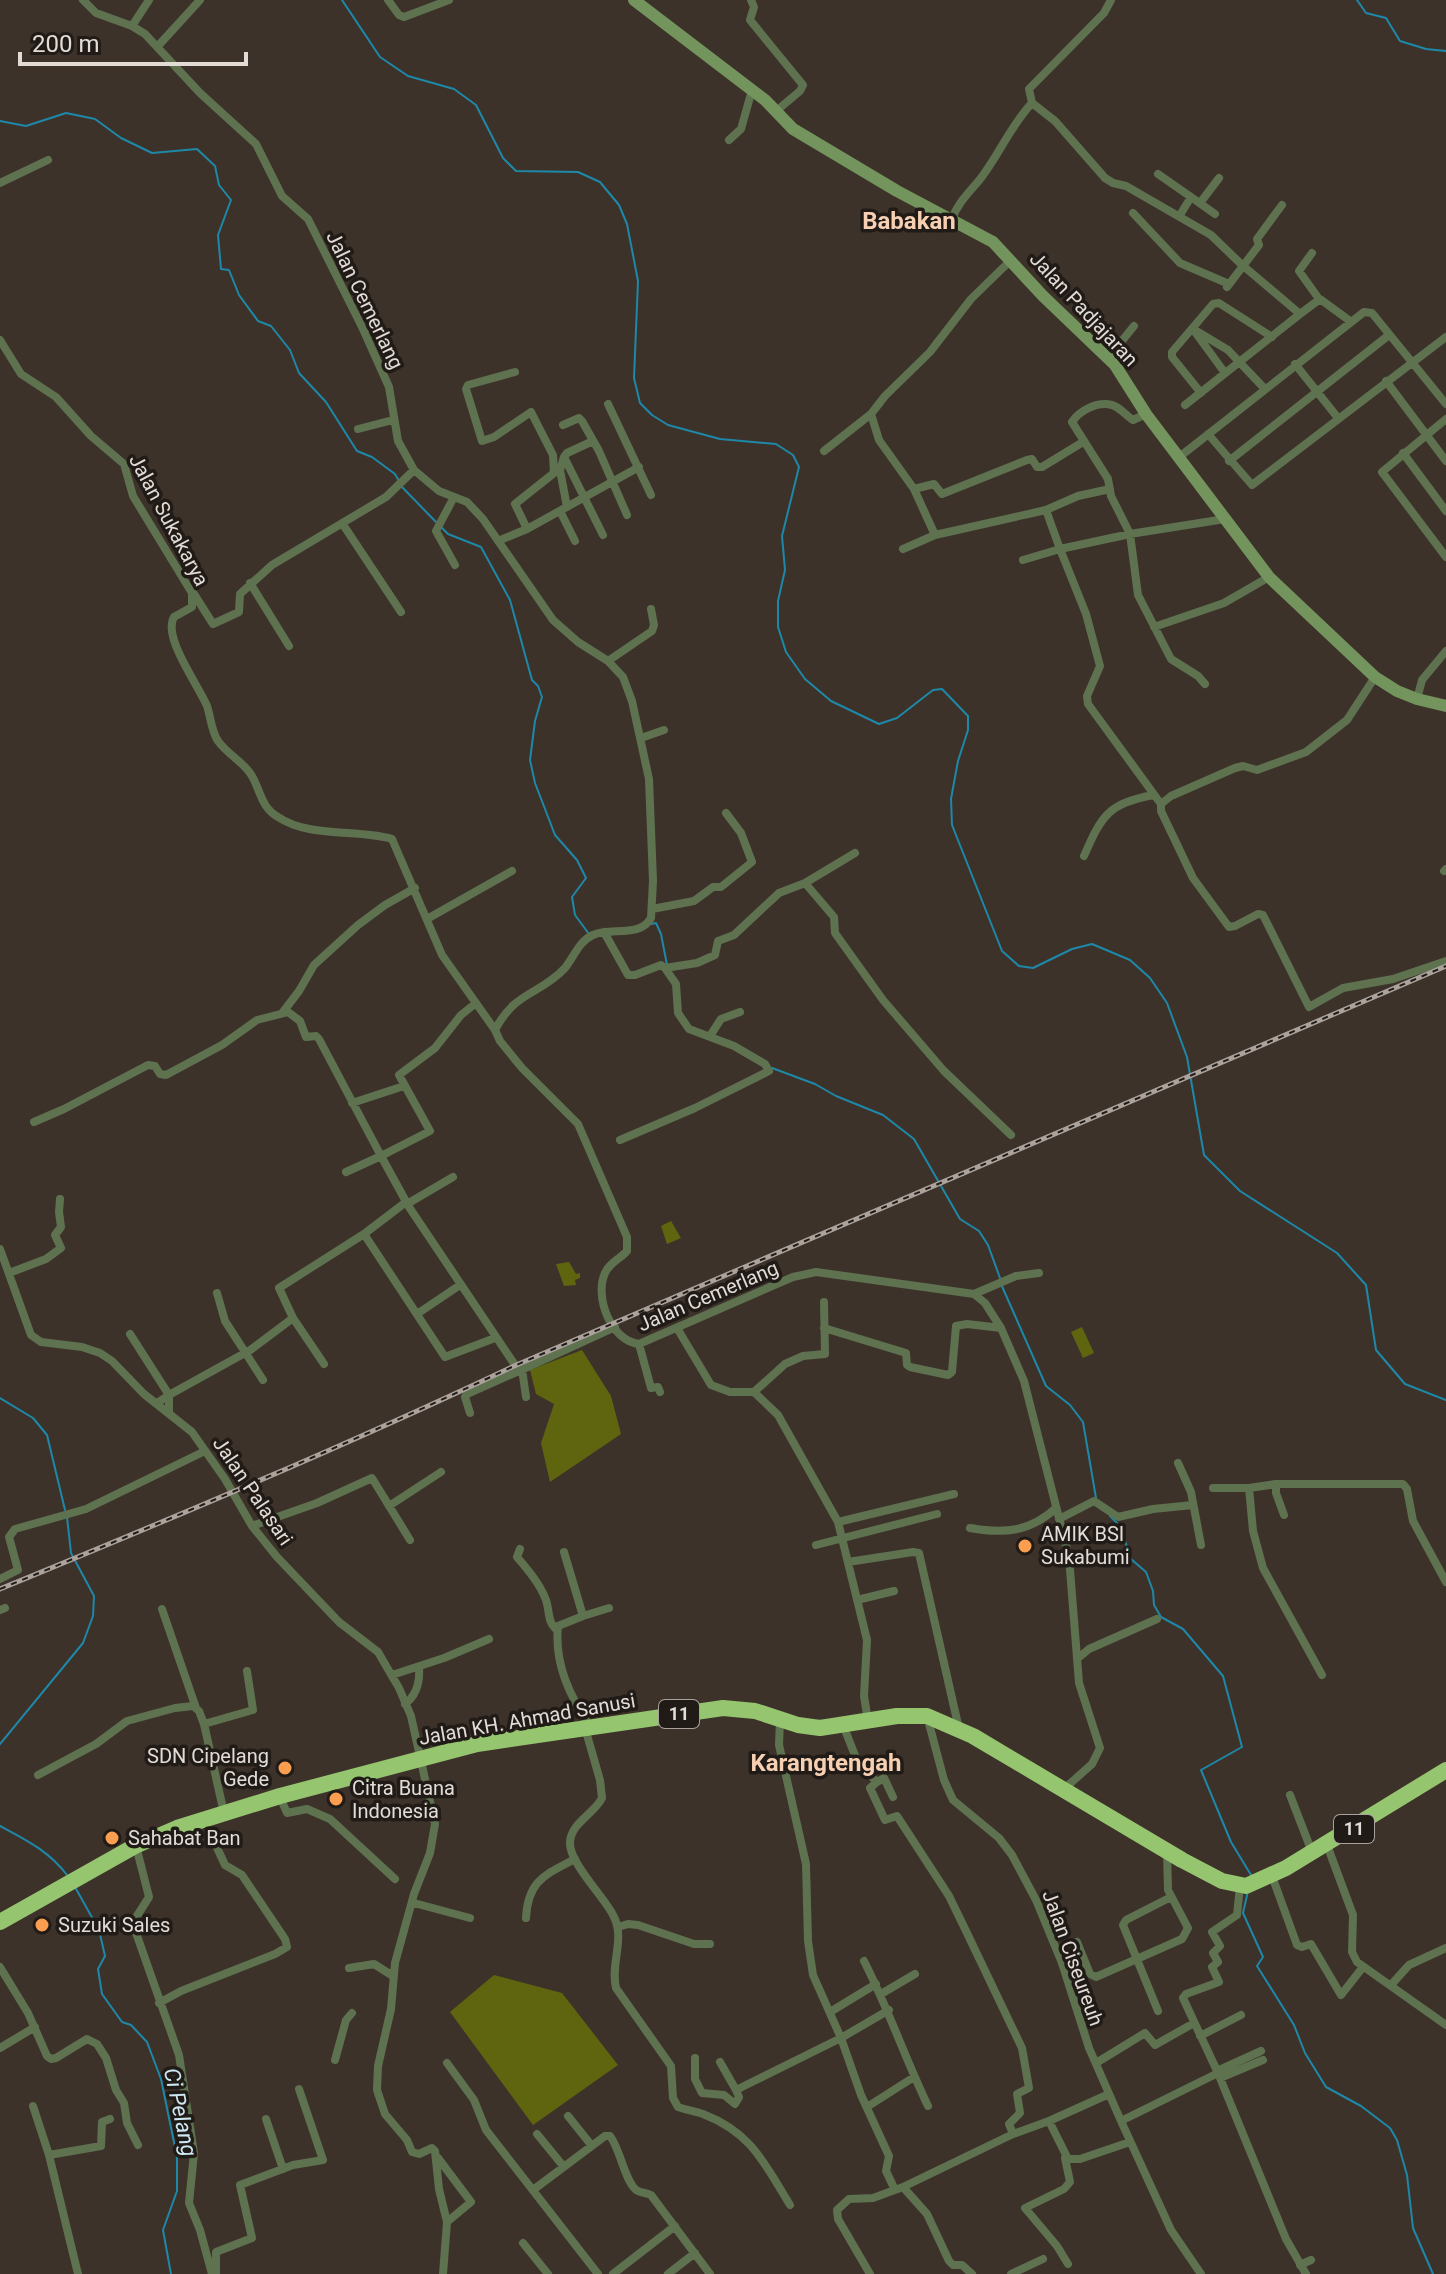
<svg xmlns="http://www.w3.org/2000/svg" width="1446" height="2274" font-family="Roboto,sans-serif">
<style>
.green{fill:#5f650e}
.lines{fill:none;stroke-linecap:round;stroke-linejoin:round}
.stream{stroke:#1e88a8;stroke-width:2}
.street{stroke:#5e7250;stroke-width:8}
.secondary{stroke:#74945d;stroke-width:12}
.highway{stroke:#95c56e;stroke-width:16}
.rail-casing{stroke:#aba29c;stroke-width:5}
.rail{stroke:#201b17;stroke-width:2;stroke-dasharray:6;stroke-linecap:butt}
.poi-dot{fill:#fb9e50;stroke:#201b17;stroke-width:3}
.labels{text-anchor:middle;stroke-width:7;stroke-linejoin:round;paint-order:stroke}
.shield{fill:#201b17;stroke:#a8a19d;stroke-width:2}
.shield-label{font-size:18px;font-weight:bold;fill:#e3dbd6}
.street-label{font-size:20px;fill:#e3dbd6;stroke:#201b17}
.poi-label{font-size:20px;fill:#e3dbd6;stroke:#201b17;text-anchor:start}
.water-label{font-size:22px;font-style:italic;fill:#cee8f3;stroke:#201b17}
.quarter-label{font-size:24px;font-weight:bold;fill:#f7cfb2;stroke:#201b17}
</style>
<rect width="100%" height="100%" fill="#3d322a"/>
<!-- green -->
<path class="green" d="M671 1221 681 1238 667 1244 661 1226Z
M569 1262 576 1274 580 1273V1278L575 1280 576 1285 564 1286 556 1264Z
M1082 1327 1094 1353 1083 1358 1071 1332Z
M582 1350 611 1396 621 1434 550 1482 541 1443 554 1404 536 1394 530 1370Z
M494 1975 562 1993 618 2065 533 2125 450 2012Z"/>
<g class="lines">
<!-- stream -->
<path class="stream" d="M342 0 380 57 408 76 454 89 476 105 503 158 516 171 578 172 600 182 619 205 627 224 638 281 634 378 640 403 652 415 668 425 720 439 776 444 793 455 799 467 782 536 785 570 778 601V627L786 652 805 679 831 701 879 724 897 718 933 690 942 689 968 716V730L958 761 951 799 952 825 1002 951 1019 966 1033 968 1072 949 1092 944 1130 960 1150 978 1167 1003 1187 1057 1204 1155 1240 1191 1337 1253 1366 1285 1376 1350 1405 1384 1446 1400
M1357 0 1366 13 1386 18 1400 41 1426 49 1446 51
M0 121 26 126 66 113 95 119 121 138 152 153 197 149 215 166 219 185 231 200 218 235 221 269 229 270 239 295 258 321 271 326 290 350 299 373 326 402 357 451 372 457 395 474 399 481
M402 487 436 522
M441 527 448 534 481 547 510 600 532 680 538 686 542 697 535 721 530 760 535 783 555 835 577 860 586 878 572 897 575 915 589 934
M651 924 656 923 661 934 667 965
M772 1068 815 1084 836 1096 883 1115 914 1139 960 1219 979 1231 988 1245 1000 1278
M1001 1284 1046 1386 1070 1405 1083 1422 1096 1498
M0 1398 33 1418 47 1435 65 1510
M1110 1516 1120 1526 1131 1559 1146 1572 1153 1591 1154 1605 1161 1617 1183 1629 1223 1676 1242 1747 1201 1770 1231 1842 1251 1875
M0 1744 83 1643 93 1616 94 1596 71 1553 67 1517
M0 1826C26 1840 49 1851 67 1875
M75 1887 99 1930 105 1956 98 1969 102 1994 122 2022 131 2025 147 2042 161 2079 177 2157V2191L163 2230 171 2274
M1248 1891 1243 1913 1263 1957 1257 1966 1294 2025 1305 2053 1326 2087 1361 2106 1390 2128 1397 2140 1407 2175 1413 2228 1433 2274"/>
<!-- street -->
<path class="street" d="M83 0 96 13 132 26 145 34 200 93 256 144 282 196 308 219 363 329 389 387 398 441 414 470 439 491 467 502 483 519 553 620 578 642 608 661 623 677 632 701 649 779 653 881 651 918C640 938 611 927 593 935 579 941 574 957 565 968 540 995 515 991 495 1030L500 1041 522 1068 578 1124 627 1237V1251C619 1260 610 1262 605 1273 594 1297 611 1341 639 1344L793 1277 816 1272 974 1294 985 1303 1001 1328 1024 1381 1069 1557 1079 1683 1100 1748 1092 1764 1064 1789
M388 0 399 15 404 17 449 0
M751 0 754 7 750 20 803 85 800 91 775 112
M132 26 149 0
M158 46 200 0
M1032 103 1055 121 1105 178 1113 183 1126 186 1211 235 1241 264 1300 314 1320 299 1350 321
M729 140 741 129 752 90
M1158 174 1191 197
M0 183 48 160
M1200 203 1219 178
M1133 213 1180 263 1229 284
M1180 215 1191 197 1215 214
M952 219C958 202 970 192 981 178 1000 153 1011 125 1032 103L1029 89 1104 13 1111 0
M1312 253 1299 271 1319 299
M1227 287 1259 245 1257 239 1282 205
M1193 329 1228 350 1264 388
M1195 332 1225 373
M0 340 21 374 56 397 91 436 124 464 133 496 192 593V607L174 617C162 637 199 686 207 706 211 718 211 730 218 741 228 755 244 762 252 776 261 792 261 807 278 817 309 838 358 829 392 839L442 955 495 1030
M1108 358 1134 326
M1295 364 1338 418
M515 372 468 385 466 389 482 441 494 437 531 412 553 455 554 473 515 504 527 529
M1386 381 1446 461
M1201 393 1172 357V352L1213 304 1219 303 1272 337
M608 404 651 495
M1185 405 1300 314
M1146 414 1133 420C1126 416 1120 407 1112 405 1097 401 1079 411 1072 422L1108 479 1111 496 1130 534 1138 595 1171 659 1198 676 1205 684
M1446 419 1382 472 1446 557
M563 425 579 418 582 421 599 451 627 515
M358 429 393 420
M1208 434 1252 485 1446 337
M593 441 567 453 564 457 603 535
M824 451 871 414
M1403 453 1446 511
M564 457 560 470 567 507
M1178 458 1364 312 1372 313 1446 404
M1229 461 1389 335
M914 489 934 484 942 494 1027 460 1032 459 1037 467H1042L1083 442
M454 497 436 531 455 565
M1046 510 1078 496 1110 489
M560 511 575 541
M342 523 401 612
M935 535 914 489 879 440 871 414 885 396 930 352 971 299 1011 260
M498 541 527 529 639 467
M903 549 935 535 1046 510 1060 549 1023 560
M250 583 289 646
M194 594 213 624 239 612 240 594 272 565 386 497 414 470
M1154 627 1224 603 1269 577
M608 661 652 631 654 625 651 609
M1375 677 1347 720 1306 752 1257 770 1243 766 1235 768 1171 796 1161 804V811L1193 878 1229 927 1235 926 1258 914 1263 915 1309 1007 1343 988 1393 979 1446 961
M1417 699 1422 680 1446 651
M641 738 664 730
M1161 804 1088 704 1087 696 1100 666 1086 614 1060 549 1130 534 1225 519
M1084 856C1102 815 1108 804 1153 795
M1444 871 1446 869
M805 883 834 917 835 933 883 1000 944 1071 1011 1135
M652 909 694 901 713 887H721L752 862 741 833 726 813
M427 919 512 871
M604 932 628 975H635L661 965 665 968 697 963 715 955 718 941 734 935 779 893 805 883 855 853
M476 1003 461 1015 435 1048 399 1075 430 1131 381 1156 409 1207 519 1371 615 1327
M283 1012 299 991 314 965 358 925 385 905 415 888
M710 1036 721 1019 740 1012
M352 1103 404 1086
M34 1122 64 1109 148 1065 155 1066 160 1074 166 1075 222 1045 257 1020 288 1012 300 1021 306 1037 316 1036 319 1039 381 1156 346 1172
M620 1140 695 1108 769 1071 765 1064 734 1046 689 1029 678 1013 676 984 665 968
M407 1204 453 1177
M364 1234 445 1357 495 1338
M0 1249 31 1335 41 1342 82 1347 100 1353 112 1361 144 1394 192 1432 225 1479 252 1526 277 1557 339 1622 378 1652 399 1688 411 1716 435 1824 430 1853 414 1894 395 1963 391 2009 378 2066 377 2090 385 2114 407 2140 412 2152 419 2154 432 2148 435 2151 439 2189 447 2222 443 2274
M9 1273 46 1259 61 1248 55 1235 61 1227 59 1212 60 1199
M217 1293 225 1321 263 1380
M974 1294 1016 1276 1039 1273
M417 1314 460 1285
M677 1328 711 1385 730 1392H754L778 1415 838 1522 867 1640 864 1696 868 1721
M824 1328 906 1353 907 1365 910 1367 948 1375 952 1372 956 1326 967 1324 1001 1328
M130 1334 169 1395 157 1403
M639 1344 651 1388 658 1387 660 1392
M245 1354 293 1318
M324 1364 293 1318 279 1288 364 1234 406 1202
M522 1369 526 1397
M754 1392 785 1364 803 1356 825 1354 824 1302
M169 1413V1395L245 1353
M470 1413 465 1397 467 1394 519 1371
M1178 1463 1191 1492 1201 1545
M1276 1484V1493L1284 1515
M1213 1488H1249
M389 1506 441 1472
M1059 1519 1094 1501 1118 1517 1153 1509 1193 1505
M838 1522 954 1494
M252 1526 317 1503 372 1478 410 1540
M970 1528C1004 1534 1030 1532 1056 1508
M816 1545 937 1514
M520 1549 517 1557C528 1570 540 1584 546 1600 550 1612 547 1622 557 1630
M564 1552 583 1616 558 1626C554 1664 570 1696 590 1727
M848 1562 913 1552 919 1553 959 1729
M0 1579 18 1570 9 1537 15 1529 86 1509 205 1451
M857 1600 894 1591
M162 1609 196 1708
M0 1610 5 1608
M583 1616 609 1608
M1077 1659 1089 1649 1157 1619
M392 1675 444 1658 489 1639
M1322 1675 1263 1568 1253 1531 1249 1488 1276 1484H1403L1407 1489 1413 1521 1446 1582
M405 1704C417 1695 420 1681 419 1667
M927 1716 944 1780 953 1800 999 1838 1012 1855 1036 1900 1062 1963 1089 2048 1121 2121 1171 2230 1201 2274
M780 1720 779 1745 806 1864 808 1941 813 1975 841 2038 861 2095 889 2156 886 2171 895 2190
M204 1724 253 1710 247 1671
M843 1725 858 1763 877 1782 884 1778 893 1797
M585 1728 600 1780 602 1798C594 1814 571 1823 570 1842 568 1861 604 1897 613 1915 626 1938 610 1963 616 1988L671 2066 673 2098 678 2107C686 2110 694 2111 703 2114 752 2133 764 2163 790 2205
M38 1775 96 1744 127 1721 175 1708 193 1706 199 1711 204 1724 224 1813
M877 1782 870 1788 885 1820 897 1816 949 1896 966 1931 1022 2048 1029 2088 1017 2094 1020 2113 1009 2124 1013 2134
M1290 1795 1312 1852
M280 1797 287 1813 307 1809 330 1819 395 1879
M1327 1845 1353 1915 1352 1952 1357 1962 1446 2025
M136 1846 149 1897 135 1919V1930L179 2055 194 2153 189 2203 200 2230 212 2274
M1272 1876 1297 1945 1302 1947 1311 1944 1341 1995 1363 1967
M1240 1886 1237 1915 1212 1932 1220 1946 1213 1953 1218 1962 1212 1967 1219 1982 1186 1994 1183 1998 1218 2073 1286 2239 1306 2274
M414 1903 470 1918
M526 1918C528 1880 545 1875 575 1859
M618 1927 628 1924 638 1925 694 1944H710
M1077 1942 1090 1974 1096 1977 1182 1939 1188 1928 1168 1890 1167 1851
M864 1961C888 2008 905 2058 928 2106
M0 1967 28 2013 47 2056 51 2059 56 2058 87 2039 97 2044 106 2058 116 2090 124 2103 127 2123 138 2145
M349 1968 374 1964 393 1976
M1391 1985 1409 1965 1446 1948
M881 1994 915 1974
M159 2003 181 1991 275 1954 287 1947 285 1939 242 1875 225 1865 213 1839
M1158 2011 1123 1925 1126 1920 1171 1897
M830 2012 876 1984
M1200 2036 1241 2015
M0 2048 35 2027
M695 2058V2079L702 2093 724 2095 735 2104 739 2097 736 2090
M335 2060 346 2020 352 2013
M720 2062 736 2090 841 2038 889 2010
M447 2063 474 2100 486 2130 598 2274
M1096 2063 1145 2033 1155 2045 1194 2023
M1217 2071 1261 2051
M1220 2078 1263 2060
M33 2106 49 2155 78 2274
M867 2107 914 2077
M568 2116 592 2146
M266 2119 283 2169
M1049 2121 1109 2094
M1121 2121 1218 2073
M537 2134 564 2167
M49 2155 101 2146 102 2122 110 2119
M438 2158 471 2202 447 2222
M1065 2158 1070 2182 1064 2189 1025 2208 1057 2246 1068 2264
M903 2187 927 2214 949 2261 953 2265H962L972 2274
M533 2190 605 2136H610C620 2148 626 2186 638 2191 642 2193 647 2193 651 2195L710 2274
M523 2243 548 2274
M1300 2265 1311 2260
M216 2274V2252L252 2238 240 2185 293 2165 323 2160 299 2089
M613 2274 675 2226
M668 2274 695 2253
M870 2274 838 2219 837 2210 849 2199 873 2198 903 2187 1013 2134 1049 2121 1068 2159H1080L1130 2142
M1011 2274 1043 2259"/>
<!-- secondary -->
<path class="secondary" d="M634 0 765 100 793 129 897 191 993 242 1043 296 1115 365 1146 414 1269 577 1375 677 1397 691 1417 699 1446 706"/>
<!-- highway -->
<path class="highway" d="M0 1922 135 1846 177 1828 280 1796 477 1744 723 1708 755 1711 798 1725 820 1728 897 1716H927L973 1736 1182 1860 1222 1881 1246 1886 1286 1868 1446 1770"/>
<defs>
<path id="rail" d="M0 1589C173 1518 345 1446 514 1366L1446 966"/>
</defs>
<!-- rail casing -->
<use href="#rail" class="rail-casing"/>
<!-- rail -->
<use href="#rail" class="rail"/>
</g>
<!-- markers -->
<g class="poi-dot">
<circle cx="1025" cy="1546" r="8"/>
<circle cx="285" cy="1768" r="8"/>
<circle cx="336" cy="1799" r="8"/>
<circle cx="112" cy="1838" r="8"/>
<circle cx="42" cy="1925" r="8"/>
</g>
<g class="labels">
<!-- shield labels -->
<g class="shield">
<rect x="659" y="1700" width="40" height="28" rx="6"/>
<rect x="1334" y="1815" width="40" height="28" rx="6"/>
</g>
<g class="shield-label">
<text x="679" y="1720">11</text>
<text x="1354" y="1835">11</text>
</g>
<!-- street labels -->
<g class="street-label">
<text transform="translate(365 300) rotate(64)" y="7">Jalan Cemerlang</text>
<text transform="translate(1084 309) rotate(47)" y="7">Jalan Padjajaran</text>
<text transform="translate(169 520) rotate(62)" y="7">Jalan Sukakarya</text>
<text transform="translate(708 1296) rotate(-23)" y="7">Jalan Cemerlang</text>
<text transform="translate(253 1491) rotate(56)" y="7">Jalan Palasari</text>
<text transform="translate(527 1719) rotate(-10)" y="7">Jalan KH. Ahmad Sanusi</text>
<text transform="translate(1073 1958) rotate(70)" y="7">Jalan Ciseureuh</text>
</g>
<!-- poi labels -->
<g class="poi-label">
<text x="1041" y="1541">AMIK BSI<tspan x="1041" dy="23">Sukabumi</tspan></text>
<text x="269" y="1763" text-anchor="end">SDN Cipelang<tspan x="269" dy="23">Gede</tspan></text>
<text x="352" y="1795">Citra Buana<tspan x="352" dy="23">Indonesia</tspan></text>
<text x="128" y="1845">Sahabat Ban</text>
<text x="58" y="1932">Suzuki Sales</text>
</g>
<!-- water labels -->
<g class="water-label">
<text transform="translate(181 2112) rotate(78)" y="8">Ci Pelang</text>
</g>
<!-- quarter labels -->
<g class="quarter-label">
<text x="909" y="229">Babakan</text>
<text x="826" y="1771">Karangtengah</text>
</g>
</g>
<!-- scale -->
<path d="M20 52v12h226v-12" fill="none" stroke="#e3dbd6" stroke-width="4"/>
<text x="32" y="52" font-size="24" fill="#e3dbd6" stroke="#201b17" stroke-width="6" paint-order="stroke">200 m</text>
</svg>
